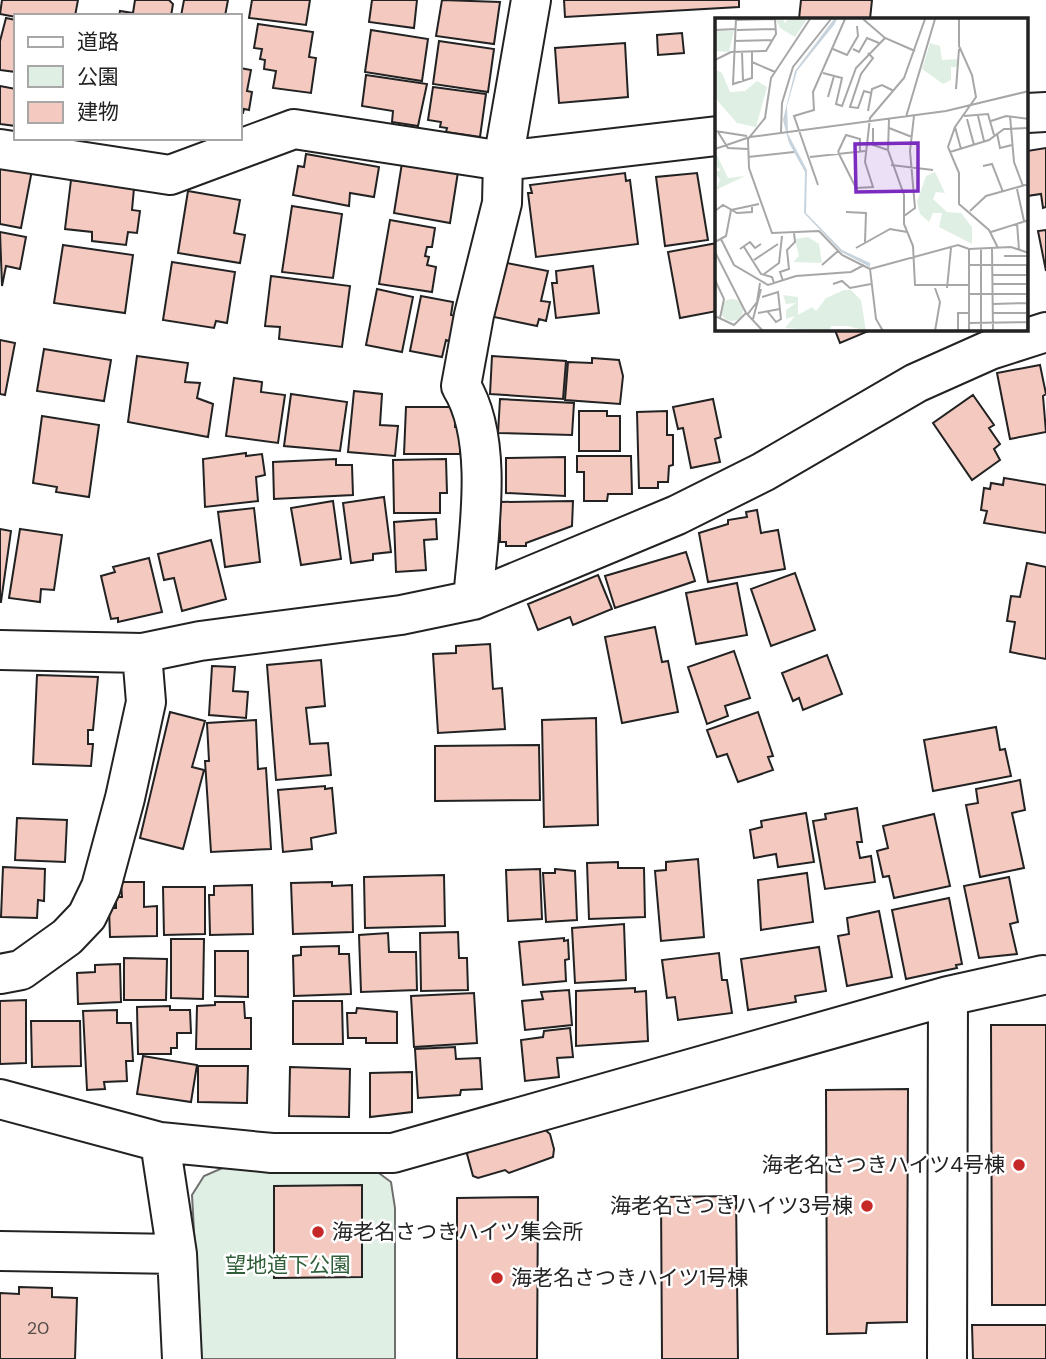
<svg xmlns="http://www.w3.org/2000/svg" width="1046" height="1359" font-family="'DM Sans','Noto Sans JP',sans-serif">
<style>
.green{fill:#e0efe3;stroke:#6f6f6f;stroke-width:2}
.building{fill:#f3c9c0;stroke:#222;stroke-width:2}
.lines{fill:none;stroke-linecap:round;stroke-linejoin:round}
.minor-casing{stroke:#222;stroke-width:42}
.minor{stroke:#fff;stroke-width:38}
.poi-dot{fill:#c62828;stroke:#fff;stroke-width:2.5}
.labels{text-anchor:middle;stroke-width:5;stroke-linejoin:round;paint-order:stroke}
.number-label{font-size:18px;fill:#564c4a}
.poi-label{font-size:21px;fill:#222;stroke:#fff;text-anchor:end}
.park-label{font-size:21px;fill:#2f5e38;stroke:#fff}
.inset-road{fill:none;stroke:#a7a7a7;stroke-width:2}
.view{fill:#7b2cbf;fill-opacity:0.15;stroke:#7b2cbf;stroke-width:3.5}
.inset-edge{fill:none;stroke:#222;stroke-width:3.5}
</style>
<rect width="100%" height="100%" fill="#fff"/>
<!-- green -->
<path class="green" d="M227 1166 270 1171H376L391 1182 395 1208V1359H201L192 1195 204 1176Z"/>
<!-- building -->
<path class="building" d="M2 0H78L75 16 16 17 0 14Z
M135 0H169L173 4 171 16H119L120 11 133 13Z
M184 0H228L225 16H181Z
M252 0H310L306 25 249 18Z
M372 0H417L414 28 369 22Z
M442 0 500 2 494 44 436 36Z
M564 0H739V7L565 17Z
M801 0H872L870 19H799Z
M6 18 16 20V72L0 70V41Z
M258 24 313 32 309 57 316 58 311 93 273 88 276 71 264 69 265 60 260 59 262 49 254 48Z
M371 30 428 39 422 81 365 72Z
M682 33 684 53 658 55 657 35Z
M439 41 494 49 488 92 433 84Z
M625 43 628 97 559 103 555 48Z
M240 68 251 70 247 91 252 92 249 110 244 109 243 113H240Z
M366 75 427 84 418 126 392 122 393 111 362 106Z
M0 86 16 89V126L0 124Z
M433 87 486 94 480 137 446 132 447 128 440 127 441 122 428 120Z
M1046 148V207L1043 208 1041 194 1027 196V151Z
M306 154 379 167 374 197 350 193 349 206 293 195 298 166 304 167Z
M402 163 458 172 450 223 394 213Z
M0 164 32 170 21 228 0 224Z
M625 173 626 181 630 180 638 244 536 257 528 193H532L530 185Z
M697 173 708 240 665 246 656 177Z
M71 180 134 188 132 210 140 211 137 233 128 232 126 245 92 241V232L65 229Z
M188 191 240 200 234 233 245 235 240 263 178 253Z
M292 206 342 214 333 278 282 272Z
M390 220 435 228 432 247H427L425 256 429 257 427 265 436 267 432 292 379 284Z
M1046 230V271L1038 231Z
M0 232 26 237 20 269 6 266 2 286Z
M717 243V311L680 318 668 252Z
M63 245 133 255 125 313 54 303Z
M172 262 235 272 227 323 216 321 214 328 163 320Z
M502 262 548 271 541 301 550 302 546 321 539 319 537 326 494 317Z
M593 266 599 313 556 318 552 283H557L556 271Z
M271 276 350 286 342 347 279 339 280 327 265 326Z
M377 289 413 297 402 352 366 345Z
M421 296 453 302 451 315 457 316 452 342 446 340 442 357 410 351Z
M838 329H870L871 330 840 343 835 330Z
M0 340 15 343 5 395 0 394Z
M44 349 111 360 104 401 37 391Z
M137 356 188 363 185 382 200 383 197 398 213 404 208 437 128 422Z
M492 356 566 361 563 399 490 394Z
M592 358 619 360 623 376 620 404 565 400 568 362 592 363Z
M1040 365 1046 394 1043 396 1046 432 1010 439 997 373Z
M234 378 262 382 261 392 285 395 278 443 226 436Z
M354 391 382 394 380 425 398 426 395 456 348 452Z
M291 394 347 402 340 451 284 446Z
M973 395 994 425 989 428 1000 444 994 449 1000 460 972 480 933 423Z
M500 399 574 403 572 435 498 433Z
M713 399 721 437 715 439 720 462 691 468 683 428 678 429 673 407Z
M406 407H456L455 427H460V454H404Z
M579 411H607V416H620V451H579Z
M667 411V435H673V465L669 466 668 482H658V488H639L637 412Z
M42 416 99 425 89 497 56 492 57 487 33 483Z
M246 453V456L262 454 265 475 256 477 258 501 205 507 203 459Z
M577 456H631L632 494H608L607 501H584V472H577Z
M565 457V496L506 493V458Z
M336 459V465H352L353 495 274 499 273 462Z
M446 459 447 493H440V513H394L393 460Z
M1004 478 1046 485V533L984 523 987 511 981 510 984 488 990 489 991 483 1003 485Z
M384 497 391 552 373 554V560L351 563 343 503Z
M333 501 341 559 301 565 291 508Z
M573 501 572 526 526 543V546H506V542H500V502Z
M254 508 260 562 225 567 218 512Z
M757 510 761 533 778 530 785 569 708 582 699 533 728 524V520L747 517 746 512Z
M436 519 437 539 424 540 426 570 396 572 394 522Z
M0 529 11 531 1 602H0Z
M20 529 62 535 54 590 41 589 40 602 9 598Z
M211 540 226 599 182 611 174 578 164 580 158 554Z
M686 552 695 581 615 608 605 576Z
M149 558 162 612 118 622V618L111 619 101 576 115 572 113 567Z
M1027 563 1046 567V659L1010 652 1015 622 1007 621 1011 596 1020 597Z
M795 573 815 630 771 646 751 589Z
M598 575 612 609 573 625 570 617 538 630 528 604Z
M737 583 747 635 696 644 686 593Z
M655 627 662 662 668 661 678 712 622 723 605 637Z
M490 644 493 689 502 688 505 729 438 733 433 654 456 653V646Z
M734 651 750 698 725 706 728 716 707 724 688 667Z
M827 655 842 694 803 710 799 698 793 701 782 673Z
M321 660 325 706 306 708 310 744 328 743 331 775 276 780 267 665Z
M212 666 235 667 233 691 248 692 246 718 209 715Z
M37 675 98 677 93 730H88V744H93L91 766 33 764Z
M170 712 205 721 192 767 204 770 183 849 140 838Z
M758 712 773 756 768 757 773 770 738 782 727 754 717 757 707 730Z
M596 718 598 825 544 827 542 720Z
M256 720 258 769 266 768 271 849 211 852 205 761H209L207 723Z
M996 727 1000 750 1005 749 1011 776 933 791 924 740Z
M539 745 540 800 435 801V746Z
M1020 780 1025 810 1012 813 1024 868 980 877 966 805 978 803 976 789Z
M325 786V789L332 788 336 833 311 838 312 849 283 852 278 790Z
M857 808 862 842H857L860 858 871 856 875 882 825 889 813 821 826 819 825 814Z
M806 813 814 862 778 867 776 854 754 858 750 830 762 827 761 821Z
M934 814 950 886 894 898 889 876 883 877 877 851 888 848 883 826Z
M17 818 67 820 65 862 15 860Z
M698 859 704 937 661 941 655 871 666 870V862Z
M618 862V868H644L645 917 589 919 587 863Z
M3 867 45 869 44 901 38 900 37 918 1 917Z
M540 869 542 919 508 921 506 870Z
M555 869 575 871 577 920 546 922 543 873H555Z
M807 873 813 922 761 930 758 880Z
M444 875 445 926 365 928 364 877Z
M1009 877 1018 922 1010 924 1017 954 979 958 964 886Z
M121 882H144V907L157 906V936L110 937 109 908H116V897H122Z
M332 882V886L352 885 353 932 293 934 291 883Z
M252 885 253 934 210 935 209 895H214V886Z
M163 887H205V934L164 935Z
M949 898 962 964 956 965 957 968 906 979 892 910Z
M879 911 892 977 847 986 838 936 849 934 847 918Z
M624 924 626 980 575 983 572 928Z
M458 932 459 958H467L468 990 421 991 420 933Z
M388 933 389 952H416L417 990 361 992 359 935Z
M564 938V941L568 940 569 959 565 960 566 981 523 985 519 942Z
M171 939H204L203 999 171 998Z
M339 946V954H349L351 994 294 996 293 956 301 955V947Z
M819 947 826 991 795 996 796 1002 748 1010 741 959Z
M215 951H248V997L215 996Z
M719 953 722 980H727L732 1013 678 1020 675 997 667 998 662 960Z
M124 958 167 959 166 1000H124Z
M120 964 121 1002 78 1004 77 973 95 972V965Z
M635 988V992L646 991 648 1041 576 1046V991Z
M569 990 572 1025 525 1030 522 1001 543 999 541 992Z
M474 993 477 1043 414 1047 411 996Z
M26 1000V1063L0 1064V1001Z
M293 1001H342L343 1044H293Z
M215 1002H244L245 1018H251V1049H196L197 1006 215 1005Z
M170 1006V1010H190L191 1033H177V1048H171V1054H138L137 1007Z
M357 1008 397 1012V1043H366V1038H348L347 1013H356Z
M117 1010V1023H131L133 1061H126L127 1081 104 1082 105 1089 87 1090 83 1011Z
M31 1021H80L81 1066 32 1067Z
M991 1025H1046V1305H992Z
M570 1028 573 1057 557 1058 559 1077 525 1081 521 1040 543 1037 544 1031Z
M455 1047 456 1059 480 1058 482 1089 461 1090 460 1095 418 1098 415 1049Z
M143 1056 197 1065 191 1102 137 1094Z
M198 1066H248L247 1103 198 1102Z
M290 1067 350 1069 349 1117 289 1116Z
M412 1072V1112L370 1117V1073Z
M908 1089 907 1322 867 1323 866 1333 827 1334 826 1090Z
M544 1129 550 1134 554 1149 553 1157 509 1173 505 1170 478 1178 473 1176 467 1154 470 1149Z
M362 1185V1277L274 1278V1186Z
M736 1196 738 1359H662L661 1197Z
M538 1197 537 1359H457V1198Z
M19 1287 52 1288V1297L77 1298 75 1359H0V1293L19 1294Z
M972 1325H1046V1359H973Z"/>
<g class="lines">
<defs>
<path id="minor" d="M1027 113 1046 112
M0 149 170 175 294 129 503 161 717 136
M473 600C478 537 495 441 461 386L474 315 502 203 503 161 531 0
M0 650 142 653 200 641 401 615 473 600 677 515 763 472 916 383 990 350 1046 332
M0 974 21 970 67 937 87 916 101 887 125 798 146 702 142 653
M948 996 1043 975
M0 1099 160 1142 272 1153H393L948 996 947 1359
M160 1142 177 1254 182 1359
M0 1251 177 1254"/>
</defs>
<!-- minor casing -->
<use href="#minor" class="minor-casing"/>
<!-- minor -->
<use href="#minor" class="minor"/>
</g>
<!-- markers -->
<g class="poi-dot">
<circle cx="1019" cy="1165" r="7"/>
<circle cx="867" cy="1206" r="7"/>
<circle cx="318" cy="1232" r="7"/>
<circle cx="497" cy="1278" r="7"/>
</g>
<g class="labels">
<!-- number labels -->
<g class="number-label">
<text x="38" y="1334">20</text>
</g>
<!-- poi labels -->
<g class="poi-label">
<text x="1005" y="1172">海老名さつきハイツ4号棟</text>
<text x="853" y="1213">海老名さつきハイツ3号棟</text>
<text x="332" y="1239" text-anchor="start">海老名さつきハイツ集会所</text>
<text x="511" y="1285" text-anchor="start">海老名さつきハイツ1号棟</text>
</g>
<!-- park labels -->
<g class="park-label">
<text x="288" y="1272">望地道下公園</text>
</g>
</g>
<!-- overview -->
<g transform="translate(715 18)">
<rect width="313" height="313" fill="#fff"/>
<path d="M61 1H68L70 5 73 1H92L80 19 65 10ZM0 12 19 13 14 34 1 33ZM215 25 225 28 227 42 242 41V49H236V62L228 66 207 51ZM0 51 7 55 15 74 30 73 42 63 52 69 41 109 22 105 0 80ZM0 133 13 160 30 158 1 172 5 162 0 154 6 152 0 148ZM220 154 230 175 221 174 218 181 232 194 246 195 257 209V226L224 209 227 195H218L214 204 205 196 202 184 211 158ZM93 219 104 226 107 245 78 244 84 238 80 221ZM129 272H136L146 282 151 313 133 308H116L115 313 70 310 80 298 71 301V292L81 285 71 286 68 277 83 279V297L97 289 101 293 111 280ZM6 292a11 11 0 1 1 22 0a11 11 0 1 1-22 0Z" fill="#e0efe3"/>
<path d="M119 1H122L119 7 82 53 72 88 73 116 92 152 91 195 127 232 155 245V249L126 234 89 195 90 154 74 125 68 102 80 53Z" fill="#c7d3dd"/>
<path class="inset-road" d="M21 1 18 66 37 60V33M95 1 56 60 50 100 33 121 34 150 57 215 104 213 127 237 155 251M148 1 170 20 200 33M244 1V28L257 57 261 79 240 109 233 129 244 155V186L274 212 283 230M21 2 60 1M0 12 21 11M22 12 60 11M19 23 58 22M118 31 132 37 143 18 142 8M138 31 144 34 152 20 164 25M27 34 28 63M153 35 158 40 146 56 135 89 143 90 149 73 156 75M0 42 16 34 51 33 61 16 60 1M37 44 60 54M108 55 127 60 121 86 127 88 141 50 170 20M241 71 244 31M113 79 119 58M153 93 157 71 167 67 179 73M249 98 273 96 279 117M263 98 269 123M295 98 299 144 308 168M191 99 220 1M174 101 173 132 189 177V206L198 228 200 267H254M252 101 259 127M276 103 291 98 314 101M240 109 246 131M158 110V127L173 132M174 110 197 119M0 113 32 118M3 114 13 130 33 131M66 114 67 85 78 49 116 1M282 115 285 130 297 127M0 131 35 119 231 93 314 73M123 134 141 170 158 169 150 144 155 100 189 60 210 1M123 134 131 117 145 121V134M235 134 274 122 289 111 314 110M33 139 79 134M95 139 150 133M176 147 218 152M268 148 277 146 288 174M103 167 79 98 99 92 98 74 130 1M302 171 309 203M16 192 44 186M0 193 8 187 22 195 37 194V187M255 193 271 178 314 166M131 194 151 195 150 224M189 198 200 190 195 133 199 98M302 205 304 232M276 214 314 202M6 221 19 247 53 267 81 258 136 254 149 247M0 224 11 218 16 192M29 229 46 256 57 259 59 265M141 230 175 211 192 214M266 230V313M277 230 278 313M25 231 35 224 40 230 46 226M254 231V313M0 234 31 295 48 313M289 238H314M39 242 63 226M107 247 123 233M254 247H312M312 247V313M155 251 243 227 254 231 296 229 314 235M155 251 161 301 168 313M49 256 64 245 67 218M278 257H312M0 262 9 281 5 300M68 263 65 254 74 251 72 232 80 224 79 215M118 266 127 263 135 270 156 266M278 266H312M232 270 236 230M254 276H312M47 279 63 274 66 301 61 304 53 294M278 286 312 285M43 295 65 291M278 295H312M32 297 42 284 45 265M0 298 19 307 31 295M38 301 46 271M254 305 312 304M220 313 225 284 220 270M243 313V295H254"/>
<path class="view" d="M203 125V173L141 174 140 126Z"/>
<rect width="313" height="313" class="inset-edge"/>
</g>
<!-- legend -->
<rect x="14" y="14" width="228" height="126" fill="#ffffff" stroke="#a7a7a7" stroke-width="2"/>
<rect x="28" y="37" width="35" height="10" fill="#ffffff" stroke="#a7a7a7" stroke-width="2"/>
<text x="77" y="49" font-size="21" fill="#222222">道路</text>
<rect x="28" y="66" width="35" height="21" fill="#e0efe3" stroke="#a7a7a7" stroke-width="2"/>
<text x="77" y="84" font-size="21" fill="#222222">公園</text>
<rect x="28" y="102" width="35" height="21" fill="#f3c9c0" stroke="#a7a7a7" stroke-width="2"/>
<text x="77" y="119" font-size="21" fill="#222222">建物</text>
</svg>
